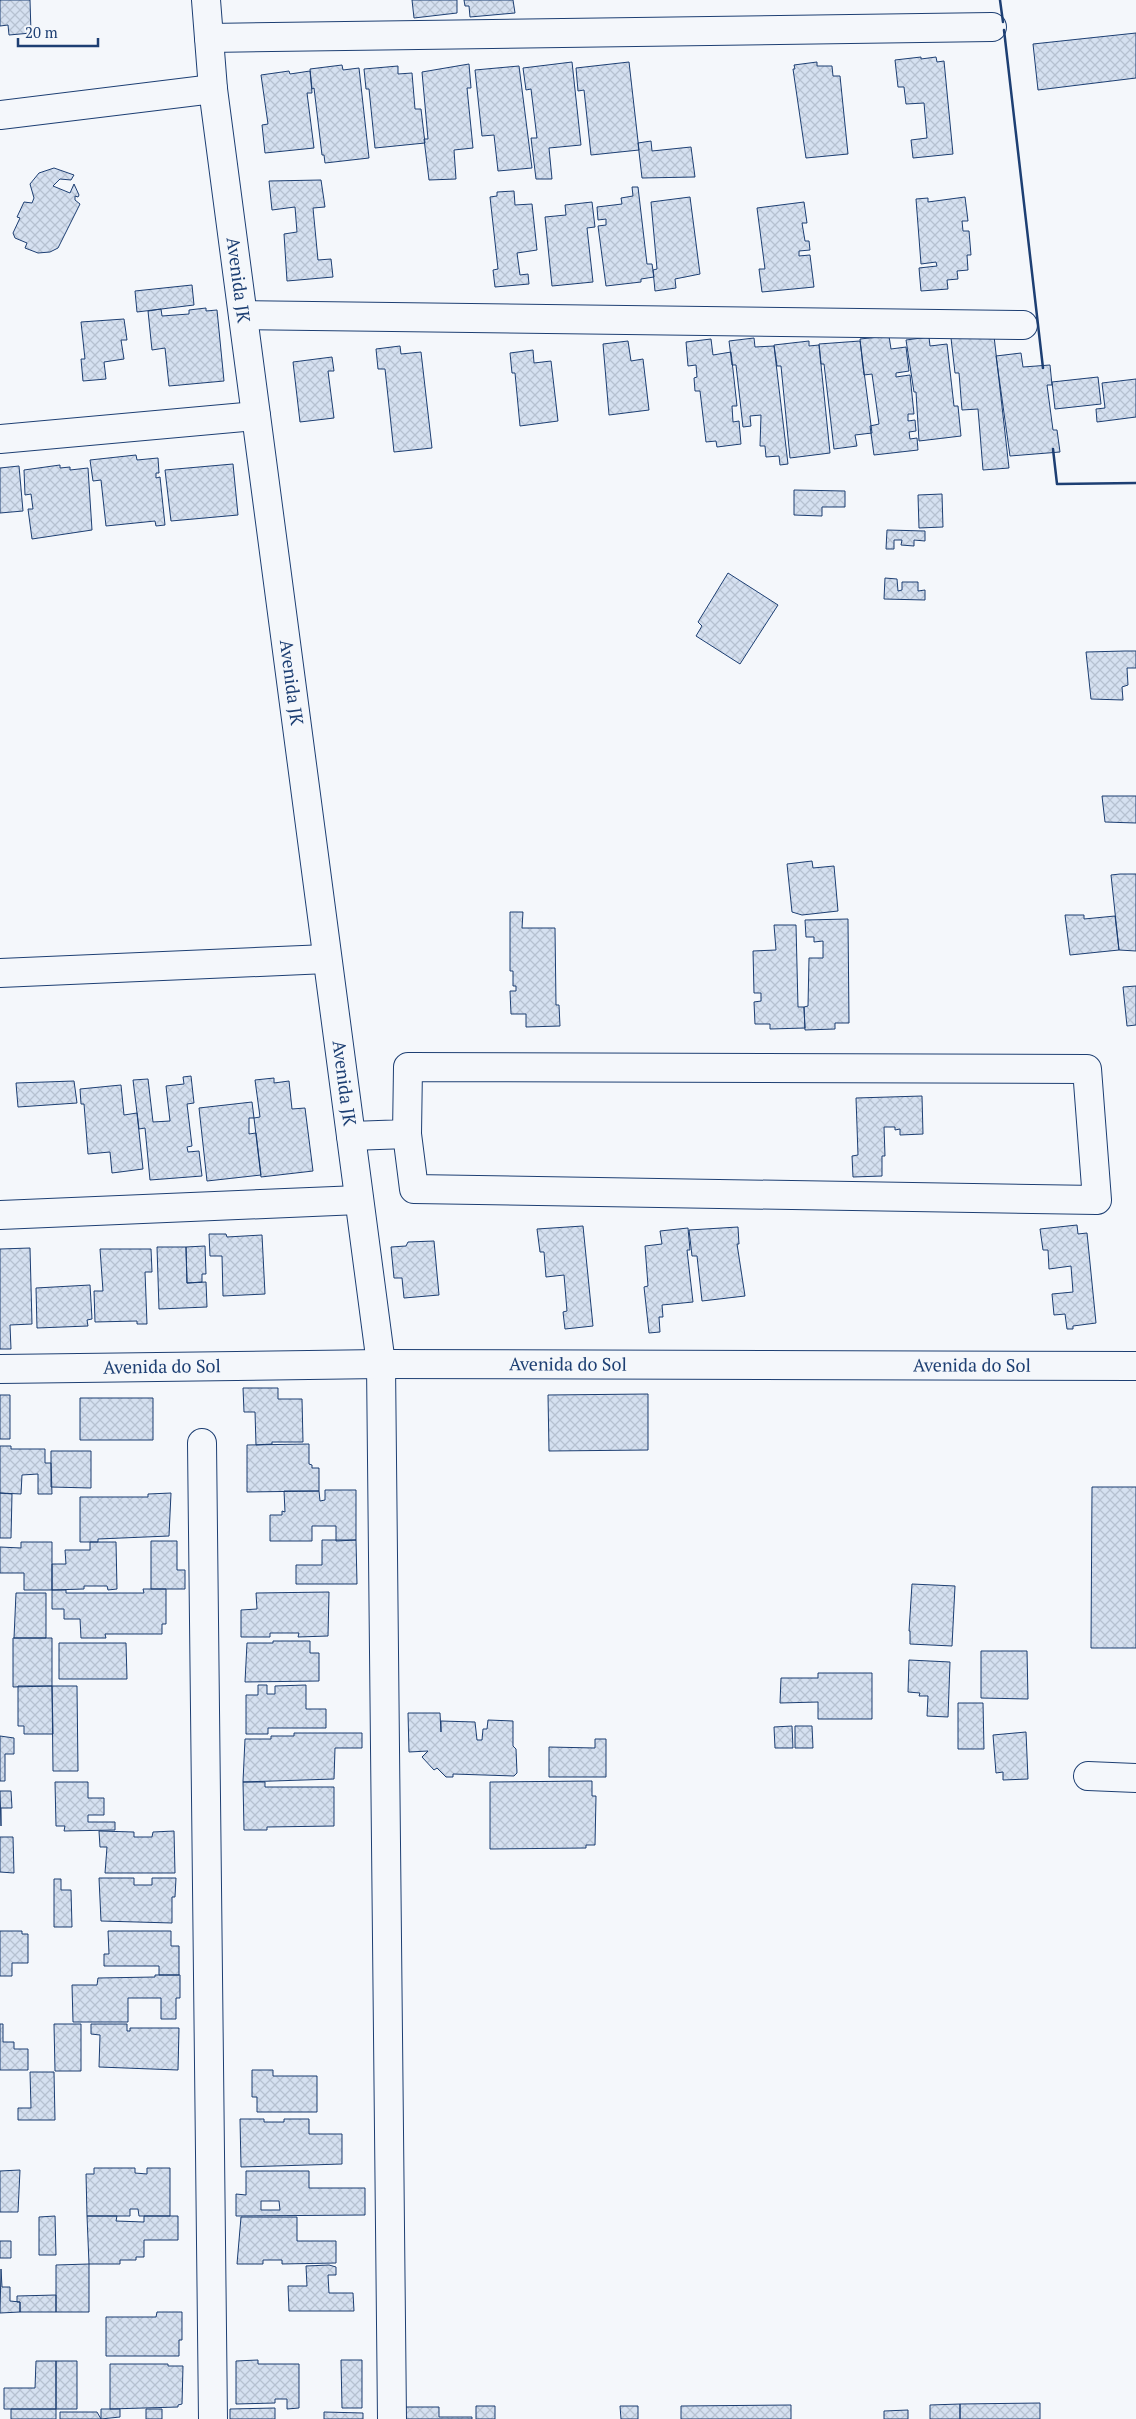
<svg xmlns="http://www.w3.org/2000/svg" width="1136" height="2419" font-family="'PT Serif',serif">
<style>
.building{fill:url(#building-cross-hatch);stroke:#1d3f73;fill-rule:evenodd}
.lines{fill:none;stroke-linecap:round;stroke-linejoin:round}
.minor-casing{stroke:#1d3f73;stroke-width:30}
.minor{stroke:#f4f7fb;stroke-width:28}
.wall{stroke:#1d3f73;stroke-width:2.5}
.labels{text-anchor:middle;stroke-width:4;stroke-linejoin:round;paint-order:stroke}
.street-label{font-size:18px;fill:#1d3f73;stroke:#f4f7fb}
</style>
<defs>
<pattern id="building-cross-hatch" width="8" height="8" patternUnits="userSpaceOnUse" patternTransform="scale(1.25)"><rect width="8" height="8" fill="#d5e0f0"/><path d="M0 0l8 8M0 8l8-8" fill="none" stroke="#b6c1d1"/></pattern>
</defs>
<rect width="100%" height="100%" fill="#f4f7fb"/>
<!-- building -->
<path class="building" d="M0 0H30L31 33 9 35 8 25 0 26Z
M412 0H457V13L414 18Z
M464 0H513L515 13 470 17 469 6H465Z
M1136 33V78L1038 90 1033 44Z
M921 57V59L936 57 937 62 944 61 953 154 913 158 911 140 927 138 924 103 906 104 904 87H898L895 60Z
M572 62 581 145 549 148 552 179H536L531 138H537L531 89 526 90 523 68Z
M629 62 639 150 591 155 584 90 578 91 576 68Z
M817 62V66H832L833 76H840L848 154 806 158 793 69H795L794 65Z
M469 64 471 88H467L473 148 454 150 456 179 429 180 424 139H428L422 72Z
M342 65 343 70 359 68 369 158 325 163 324 155H322L314 88 312 89 310 69Z
M398 66V74L412 73 415 109H421L425 143 375 148 369 89H366L364 69Z
M519 66 532 168 498 171 494 135 482 136 475 70Z
M289 71 290 74 310 71 312 93H307L314 148 265 153 262 125 268 124 261 75Z
M651 141 652 151 691 147 695 177 642 178 638 143Z
M54 168 74 175 71 180 60 179 53 186 70 193 74 184 79 195 78 197 75 196V200L80 204 58 248 50 252 38 253 25 248 27 243 15 238 13 233 20 218 17 217 24 202 32 203 34 198 30 184 39 173Z
M321 180 325 207 313 208 318 260 331 259 333 277 287 281 284 234 297 232 295 207 272 210 269 181Z
M632 187H638L647 264H652L654 277 641 279V282L606 286 598 226 606 225V219L598 220 597 207 622 204 621 198 633 196Z
M514 191 515 205 532 204 537 250 517 253 520 275 528 274 529 284 495 287 493 270 498 269 490 197 497 196V192Z
M690 197 700 274 675 279 676 288 655 291 653 270 657 269 651 202Z
M965 197 968 221H962L963 231H969L971 255H967L968 270 957 271 958 279 947 280 948 289 921 291 919 268 937 266 936 262 921 264 916 199 928 198V202Z
M592 202 595 227 587 228 593 282 552 286 545 217 566 215 565 205Z
M804 202 807 223H802L805 241H809L810 250 799 251V256L810 255 814 287 762 292 759 269H765L757 208Z
M192 285 194 305 137 312 135 291Z
M206 308V311L217 310 224 381 169 386 165 348 152 350 148 311 161 309 162 316 189 314V310Z
M124 319 127 340H121L124 359 104 362 106 379 83 381 81 359H85L81 322Z
M889 336 891 349 906 347 909 371 896 373V377L910 375 914 414H908V421L915 420 916 431 909 432 910 439 917 438 918 450 874 455 870 426 879 424 872 374 864 375 860 339Z
M994 336 1009 468 983 470 978 409 962 410 959 373H955L951 338Z
M929 337 930 346 947 344 954 406H958L961 436 919 441 916 392H914L906 340Z
M754 338 755 347 774 346 788 464 780 465 779 456 766 457 765 446H760L761 415 750 416 751 426 743 427 736 365H732L729 341Z
M711 339 713 355 731 352 737 406H732L733 422 739 421 741 444 717 447 716 441 706 442 700 391H695L694 378 697 377 696 365 688 366 686 342Z
M628 341 631 361 643 359 649 410 609 415 603 344Z
M809 341V346L819 345 830 453 790 458 781 366H777L774 345Z
M860 341 872 433 855 435 857 446 834 449 824 364H821L819 344Z
M400 346 401 354 421 352 432 448 394 452 385 369H378L376 349Z
M533 350 534 363 551 361 558 421 520 426 515 373H512L510 353Z
M1021 353 1023 367 1050 365 1052 385H1047L1053 430H1057L1060 452 1010 456 996 356Z
M332 357 334 371H328L334 418 300 422 293 362Z
M1098 377 1101 404 1055 409 1052 382Z
M1136 379V417L1097 422 1096 409 1105 408 1102 383Z
M136 455 137 460 158 458 159 473H156V478L160 477 165 525 156 526 155 521 106 526 101 480 93 481 90 460Z
M233 464 238 515 171 521 165 470Z
M60 465V468L70 467V470L88 468 92 530 32 539 28 509H33L31 494 25 495 24 470Z
M19 466 23 511 0 513V468Z
M794 490 845 491V507H822V516L794 515Z
M942 494 943 527 919 528 918 495Z
M887 530 925 531V541L914 540V546L901 545 902 540H894V549H886Z
M728 573 778 605 740 664 696 636 702 626 698 622Z
M885 578 897 579 898 591 902 590V582H918V591L925 590V600L884 599Z
M1125 651H1136V668H1127L1128 685 1122 687 1123 700 1091 699 1086 652Z
M1102 796H1136V823L1105 822Z
M812 861 813 868 834 866 838 911 802 915 792 912 787 864Z
M1120 874H1136V951L1119 950 1111 875Z
M510 912H523L522 928H555L556 1005H559L560 1026 526 1027V1014H511L510 991H516V986H513V971H510Z
M1065 915H1084V919L1115 916 1119 950 1070 955Z
M848 919 849 1023H835V1029L805 1030 804 1007 808 1006 809 958H823V941L814 942V937H806L805 920Z
M774 925H796L798 1007H804L805 1028 770 1029V1024H755L754 1002 761 1001V993H754L753 951 776 950Z
M1136 986V1025L1127 1026 1123 987Z
M191 1076 194 1103 187 1104 192 1146 187 1147 188 1152 199 1151 202 1176 150 1180 145 1128 139 1129 133 1080 148 1079 153 1122 170 1121 166 1086 184 1084 183 1077Z
M274 1078V1083L289 1081 292 1109 305 1108 313 1171 261 1177 254 1118 260 1117 255 1080Z
M74 1081 77 1103 18 1107 16 1083Z
M121 1085 124 1115 137 1113 143 1169 112 1173 110 1152 88 1154 84 1104H81L80 1089Z
M922 1096 923 1134 900 1135V1129L895 1130V1127H884L885 1156H882V1176L853 1177 852 1156 858 1155 856 1098Z
M252 1102 254 1118H249V1134L256 1133 261 1175 207 1181 199 1108Z
M1077 1225 1078 1234 1087 1233 1096 1323 1073 1326V1329H1067L1065 1314 1054 1315 1052 1294 1073 1292 1071 1266 1049 1269 1048 1250H1043L1040 1229Z
M583 1226 593 1326 565 1329 563 1312 567 1311 564 1275 546 1277 544 1252H540L537 1229Z
M738 1227 739 1244H737L745 1296 702 1301 697 1256H692L689 1230Z
M688 1228 690 1250H687L693 1302 662 1305 663 1317H659L660 1332 649 1333 644 1287 648 1286 645 1246 662 1244 660 1231Z
M209 1234H226L227 1237 262 1235 265 1294 223 1296 222 1256H210Z
M434 1241 439 1295 404 1298 402 1278H394L391 1247 406 1246 408 1242Z
M205 1246 206 1274H202V1282L187 1283 186 1247Z
M157 1247H186L187 1283 206 1282 207 1307 159 1309Z
M30 1248 32 1324 10 1325 11 1349H0V1249Z
M100 1249H151L152 1272H145L147 1324H137V1321L95 1322 94 1291H103Z
M90 1285 92 1319 87 1320 88 1326 37 1328 36 1288Z
M243 1388H278V1399H302L303 1442H272V1444L256 1445 255 1412H244Z
M648 1394V1450L549 1451 548 1395Z
M0 1395H10V1439H0Z
M80 1398H153V1440H80Z
M309 1444V1464L312 1465V1468H319V1491L247 1492V1445Z
M0 1446H11V1449H45V1463H51L52 1494H38V1474L22 1475 21 1494 0 1493Z
M51 1451H91V1488L51 1487Z
M1092 1487H1136V1648H1091Z
M325 1490H356V1540L336 1541V1526H312V1541H270V1515H282V1511L285 1512 284 1491H319L320 1501 325 1500Z
M0 1493 12 1494 11 1538H0Z
M171 1493 169 1536 98 1539V1542H80V1497H148V1494Z
M322 1540H356L357 1584H296V1565H322Z
M151 1541H177V1570H185V1589H151Z
M21 1542H52V1590H24V1573H0V1547L21 1548Z
M90 1542H116L117 1589 108 1590 107 1586H84V1589L52 1590V1564H66L65 1550H90Z
M912 1584 955 1586 952 1646 910 1644V1631H909Z
M143 1589H166V1624H162V1634H105L106 1638H81L80 1619H64V1609H52V1590H66V1593H144Z
M329 1592 328 1636 298 1637 299 1633H270V1637H241V1610L257 1609 256 1593Z
M16 1593H46V1638H14Z
M13 1638H52V1686L13 1687Z
M273 1641H310V1653H319V1681L245 1682 247 1643H273Z
M59 1643H126L127 1679H59Z
M981 1651H1027L1028 1699 981 1698Z
M909 1660 950 1662 948 1717 927 1716 928 1696H919L920 1693 908 1692Z
M818 1673H872V1719H818V1702L780 1703 781 1678H818Z
M258 1685H267V1694H275V1686L306 1685V1709H326V1728H268V1734H246V1695H258Z
M18 1686H52L53 1734H24V1726H18Z
M52 1686H77L78 1771H53Z
M958 1703H983L984 1749H958Z
M408 1713H440L441 1732V1721L475 1722 477 1740H482L483 1729H487L488 1720 513 1721V1746L516 1749 517 1773 514 1776 453 1774V1777H446L437 1768 434 1770 422 1757 428 1751 409 1752Z
M792 1726 793 1748H775L774 1727Z
M795 1726H812L813 1748H795Z
M1026 1732 1028 1779 1003 1780V1772L996 1773 993 1735Z
M294 1733H362V1748H335L334 1779 243 1782 245 1739H271V1736H294Z
M0 1736 14 1738V1754H5V1781H0Z
M595 1739H606V1777H549V1747L595 1748Z
M592 1781V1796H596L595 1845H586V1848L490 1849V1782Z
M55 1782H88V1798H104V1815H88V1822H115V1830L64 1831 65 1826H56Z
M243 1782H265V1787H334V1826L267 1827V1830H244Z
M0 1791H11L12 1808H1V1826Z
M99 1831 134 1832V1837H152L153 1832 174 1831 175 1873H105L107 1847H100Z
M0 1837H13L14 1873 0 1872Z
M99 1878H134V1885H152V1878H176L175 1897H172V1923L101 1921Z
M54 1879H61V1890H71L72 1927H54Z
M0 1931H22V1934H28V1963H12V1976H0Z
M108 1931H171V1946H179V1975H159V1966H104V1954H109Z
M155 1975H180V1998H176V2019H161V1998H128V2022H73L72 1985H97L98 1978 155 1977Z
M0 2024H3V2042H14V2049H28V2070H0Z
M54 2024H81V2071H55Z
M91 2024H127V2031H130V2028H179L178 2070 99 2067 100 2035 91 2034Z
M252 2070H273V2076H317V2112H257V2097H252Z
M30 2072H54L55 2120H18V2108H31Z
M240 2119H264V2122H284V2119H309V2134H342V2164L241 2167Z
M94 2168H135V2173L147 2174V2168H170V2216H139L138 2209H130V2216H87L86 2174H94Z
M20 2170 18 2212H0V2171Z
M246 2171H309V2188H365V2215L236 2216V2194L246 2195ZM261 2201H279L280 2210H261Z
M55 2216 56 2255H39V2217Z
M87 2216H117L116 2221 144 2222V2216H178V2240H144V2257H136V2260H120V2264H89Z
M241 2217H297V2241H336V2263L282 2264V2260H263V2264H237Z
M0 2241H11V2258H0Z
M89 2264V2312H56V2265Z
M329 2265 336 2267V2275H328L329 2293H353L354 2311H289L288 2286H307L306 2266Z
M1 2269 2 2287H10V2301L20 2302V2312L0 2313Z
M56 2295V2312H20V2302H17V2296Z
M157 2312H182V2340H179V2356H106V2317H156Z
M258 2360V2364H299V2408L287 2409V2399H275V2403L236 2404V2361Z
M341 2360H362V2408H342Z
M36 2361H56V2409H4V2388H35Z
M56 2361H77V2409H56Z
M110 2364H168V2366H183L182 2404 178 2405V2407L110 2409Z
M1040 2403V2419H960V2404Z
M960 2404V2419H930V2405Z
M791 2405V2419H681V2406Z
M476 2406H495V2419H476Z
M620 2406H638V2419H621Z
M405 2407H439V2417H472V2419H404Z
M275 2408V2419H230V2409Z
M11 2409H56V2419H11Z
M101 2409H120V2417L101 2419Z
M146 2409H162V2419H146Z
M908 2410V2419H884V2411Z
M60 2412H97L101 2419H60Z
M324 2412 363 2413V2419H324Z"/>
<g class="lines">
<defs>
<g id="minor">
<path id="s1" d="M206 0 213 89 381 1364 392 2419"/>
<path d="M209 38 992 27"/>
<path d="M0 115 213 89"/>
<path d="M243 315 1023 325"/>
<path d="M0 439 256 416"/>
<path d="M0 973 327 959"/>
<path d="M351 1136 407 1134 408 1067 1087 1069 1097 1200 414 1189 407 1134"/>
<path d="M0 1215 359 1200"/>
<path id="s2" d="M0 1369 381 1364 1136 1366"/>
<path d="M202 1443 213 2419"/>
<path d="M1088 1776 1136 1778"/>
</g>
</defs>
<!-- minor casing -->
<use href="#minor" class="minor-casing"/>
<!-- minor -->
<use href="#minor" class="minor"/>
<!-- wall -->
<path class="wall" d="M1000 0 1003 22
M1004 30 1043 368
M1053 449 1057 484 1136 483"/>
</g>
<g class="labels">
<!-- street labels -->
<g class="street-label">
<text dy="6" stroke="none"><textPath href="#s1" startOffset="282">Avenida JK</textPath></text>
<text dy="6" stroke="none"><textPath href="#s1" startOffset="688">Avenida JK</textPath></text>
<text dy="6" stroke="none"><textPath href="#s1" startOffset="1092">Avenida JK</textPath></text>
<text dy="6" stroke="none"><textPath href="#s2" startOffset="568">Avenida do Sol</textPath></text>
<text dy="6" stroke="none"><textPath href="#s2" startOffset="972">Avenida do Sol</textPath></text>
<text dy="6" stroke="none"><textPath href="#s2" startOffset="162">Avenida do Sol</textPath></text>
</g>
</g>
<!-- scale -->
<path d="M18 38v8h80v-8" fill="none" stroke="#1d3f73" stroke-width="2.5"/>
<text x="25" y="38" font-size="15" fill="#1d3f73" stroke="#f4f7fb" stroke-width="4" paint-order="stroke">20 m</text>
</svg>
